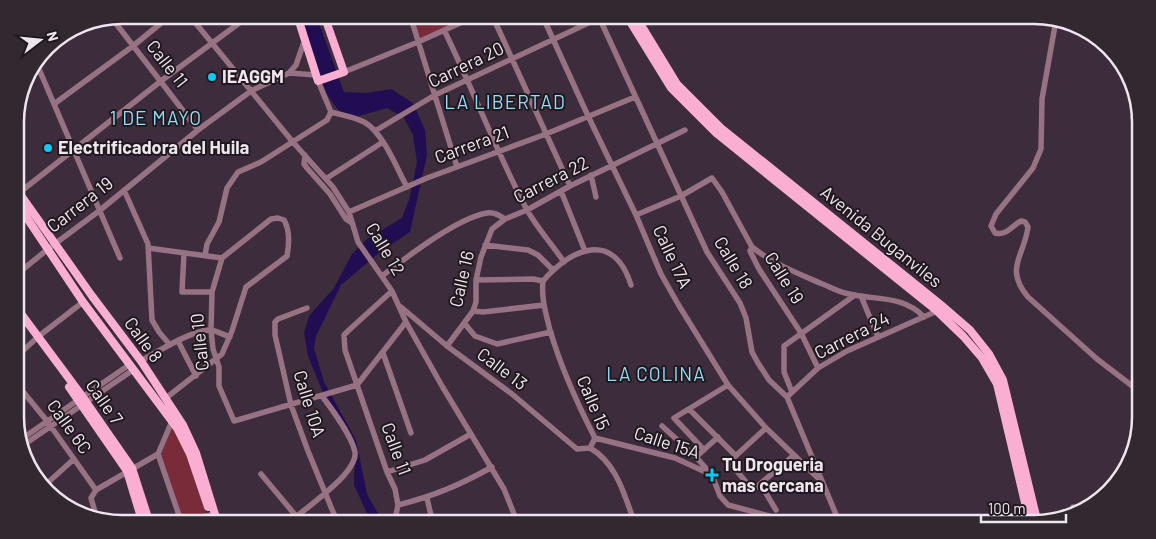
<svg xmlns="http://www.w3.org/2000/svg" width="1156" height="539" font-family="Barlow,sans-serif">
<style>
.green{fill:#7a2b3a}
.water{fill:#200d52}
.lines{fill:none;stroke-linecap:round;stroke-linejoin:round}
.minor{stroke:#977282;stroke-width:5.5}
.major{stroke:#faaed1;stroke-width:8}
.poi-dot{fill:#0acafa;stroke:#20181f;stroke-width:2}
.labels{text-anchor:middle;stroke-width:4;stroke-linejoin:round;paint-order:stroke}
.street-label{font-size:18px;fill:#efe5ee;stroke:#20181f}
.poi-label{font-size:18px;font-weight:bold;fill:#efe5ee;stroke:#20181f;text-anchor:start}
.neighbourhood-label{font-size:19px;letter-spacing:1px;fill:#95ddf7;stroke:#20181f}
.rim{fill:none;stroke:#efe5ee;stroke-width:2.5}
</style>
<rect width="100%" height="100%" fill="#3d2d3c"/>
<!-- green -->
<path class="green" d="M410 15H478L418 42Z
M172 428C188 443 204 502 209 524H185L161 455Z"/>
<!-- water -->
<path class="water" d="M297 15H316L344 92 367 93 391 89 413 103 425 130 427 155 410 232 380 252 341 285 316 336 314 348 324 382 356 440 367 494 384 524H372L354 485 355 451 322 390 308 356 304 333 309 316 334 288 352 254 367 239 402 218 410 197 417 162 413 135 404 118 387 108 355 117 338 110 328 96 316 69Z"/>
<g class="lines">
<!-- minor -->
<path class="minor" d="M189 15 292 141 333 187 349 212 358 242 392 291 406 322 442 386 504 489 518 524
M410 15 457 167
M492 15 570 186
M542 15 588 116 636 215 661 274 678 304 728 385 766 428 819 479
M598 15 707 252 740 303 746 318 752 352 758 363 769 380 787 397 840 524
M111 17 198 130
M1056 20 1042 99 1041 149 1033 168 996 214 991 226 995 233C1007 236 1011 226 1021 221L1025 222 1028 227C1024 257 1004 268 1028 297L1097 359 1131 385 1141 396
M328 23 350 15
M444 30C473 89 496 151 526 208 536 227 552 244 564 262
M36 62 120 258
M344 72 418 42 478 15
M289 73 296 65 305 39
M318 81 331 112
M54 104 133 46 171 15
M331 112C342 115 355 117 364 122 383 132 397 169 407 187
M375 131 435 95 599 18
M305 155 304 164 307 168 330 194 346 219 352 223
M591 175 596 197
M327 178 383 142
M124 190 148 244 152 320 159 332 170 345
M561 191 585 251
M15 196 161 81 250 15
M349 212 427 178 546 134 635 97
M636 215 681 196 712 178 722 192 752 247 750 251 759 269 801 333 818 368
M485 245 528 250 538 255 553 270
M752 247C772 263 797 273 820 283 828 286 837 291 845 293 873 301 903 294 924 317
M148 248 222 258 271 219 278 218 284 220C290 230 289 245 287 256L246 287 232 331 222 354 166 398
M184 253 182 292H212
M205 256 207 244 219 222 227 188 238 172 261 162 327 120 331 112
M222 258 212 292 211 330 213 349 219 367V386L234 421 357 385 406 322
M16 275 48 249 99 211 198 130 251 91 289 73 316 75
M382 276C407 257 457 218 487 213 494 212 499 215 505 219
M476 280 533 279 543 281
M543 281C541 298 546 314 550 330 561 368 577 403 595 438L590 448
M543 281C571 248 614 230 631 285
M392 291 349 330 344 335 345 350 387 472 395 489 398 505 394 524
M861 296 878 337
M401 307 447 346 512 394 571 444 577 449 590 448
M307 308 278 319 275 322V335L291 405 308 451 338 524
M473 311 483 312 544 305
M465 324 475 336 497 344 551 332
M178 341 196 376
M447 346 473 311 476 302V280L481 257 492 229 505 219 527 210 570 186 685 130
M383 353 411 433
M16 357 39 336 83 302
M141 361C155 353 195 328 211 330 217 331 224 335 230 337
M16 383 47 421 96 490
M792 392 784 372V346L855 295
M787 397 818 368 847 351 937 311
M689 409 735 455
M662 426 696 457 711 474
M766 428 729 462 753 490 794 455
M595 438 675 458 712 475 720 496 728 505 799 524
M20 440 129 365
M22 446 133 370
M590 448C617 463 625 497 635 524
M704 450 674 418 728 385
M158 454 182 524
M696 457 718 437
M387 472 425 460 471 434
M261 474 296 516
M761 485 776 510
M43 487 74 459
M427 498 433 524
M398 505C434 496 460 485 492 467
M1073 507 1074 512
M97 519 91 498 96 490 158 454 172 421
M172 524 211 515
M288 524C303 509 358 474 355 452 352 437 332 409 322 396
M980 524 1027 512"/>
<!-- major -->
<path class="major" d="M297 15 318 81 344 72 324 15
M626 15 671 88 716 133 937 311 963 336 982 358 997 384 1030 524
M635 15 677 84 721 128 940 304 970 330 989 354 1003 380 1038 524
M15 187 92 296 141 361 183 425 196 453 218 524
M15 200 83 302 177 428 190 454 208 507
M16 307 82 396 132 468 150 524
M69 387 127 471 143 524"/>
</g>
<!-- markers -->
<g class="poi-dot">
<circle cx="212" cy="77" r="5"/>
<circle cx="48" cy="148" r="5"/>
<path d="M709.5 467.5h5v5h5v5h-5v5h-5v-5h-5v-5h5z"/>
</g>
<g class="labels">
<!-- street labels -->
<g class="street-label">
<text transform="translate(167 64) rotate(52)" y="6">Calle 11</text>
<text transform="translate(466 65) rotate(-26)" y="6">Carrera 20</text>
<text transform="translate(472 145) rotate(-20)" y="6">Carrera 21</text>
<text transform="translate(551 180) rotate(-27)" y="6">Carrera 22</text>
<text transform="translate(80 205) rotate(-38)" y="6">Carrera 19</text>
<text transform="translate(881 237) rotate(39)" y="6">Avenida Buganviles</text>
<text transform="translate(385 249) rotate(59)" y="6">Calle 12</text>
<text transform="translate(672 257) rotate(65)" y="6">Calle 17A</text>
<text transform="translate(733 263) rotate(59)" y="6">Calle 18</text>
<text transform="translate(784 278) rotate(58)" y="6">Calle 19</text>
<text transform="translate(462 279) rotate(-77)" y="6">Calle 16</text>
<text transform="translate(852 336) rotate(-27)" y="6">Carrera 24</text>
<text transform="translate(143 340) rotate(54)" y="6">Calle 8</text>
<text transform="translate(200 342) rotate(-96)" y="6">Calle 10</text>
<text transform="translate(502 369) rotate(37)" y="6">Calle 13</text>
<text transform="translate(104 402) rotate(55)" y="6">Calle 7</text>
<text transform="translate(593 403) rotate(67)" y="6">Calle 15</text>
<text transform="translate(309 404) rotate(73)" y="6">Calle 10A</text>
<text transform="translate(69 427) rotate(54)" y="6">Calle 6C</text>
<text transform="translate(667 443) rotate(18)" y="6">Calle 15A</text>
<text transform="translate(396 449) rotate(70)" y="6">Calle 11</text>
</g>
<!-- poi labels -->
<g class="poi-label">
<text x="222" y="83">IEAGGM</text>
<text x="58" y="154">Electrificadora del Huila</text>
<text x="722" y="471">Tu Drogueria<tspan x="722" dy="21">mas cercana</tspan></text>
</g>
<!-- neighbourhood labels -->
<g class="neighbourhood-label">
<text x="505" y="109">LA LIBERTAD</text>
<text x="156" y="125">1 DE MAYO</text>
<text x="656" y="381">LA COLINA</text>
</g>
</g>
<!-- crop -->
<path d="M0 0H1156V539H0ZM122 24H1034A98 98 0 0 1 1132 122V417A98 98 0 0 1 1034 515H122A98 98 0 0 1 24 417V122A98 98 0 0 1 122 24Z" fill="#312830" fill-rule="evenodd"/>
<path class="rim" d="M122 24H1034A98 98 0 0 1 1132 122V417A98 98 0 0 1 1034 515H122A98 98 0 0 1 24 417V122A98 98 0 0 1 122 24Z"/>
<!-- north arrow -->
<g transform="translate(40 40) rotate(74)" stroke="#20181f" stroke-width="4" paint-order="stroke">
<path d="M0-4L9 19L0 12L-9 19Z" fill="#efe5ee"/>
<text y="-8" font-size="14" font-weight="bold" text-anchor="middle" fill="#efe5ee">N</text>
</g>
<!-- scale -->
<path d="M981 514v8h85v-8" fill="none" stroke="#efe5ee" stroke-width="2.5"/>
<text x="988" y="514" font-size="15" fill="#efe5ee" stroke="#20181f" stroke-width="4" paint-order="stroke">100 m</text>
</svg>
